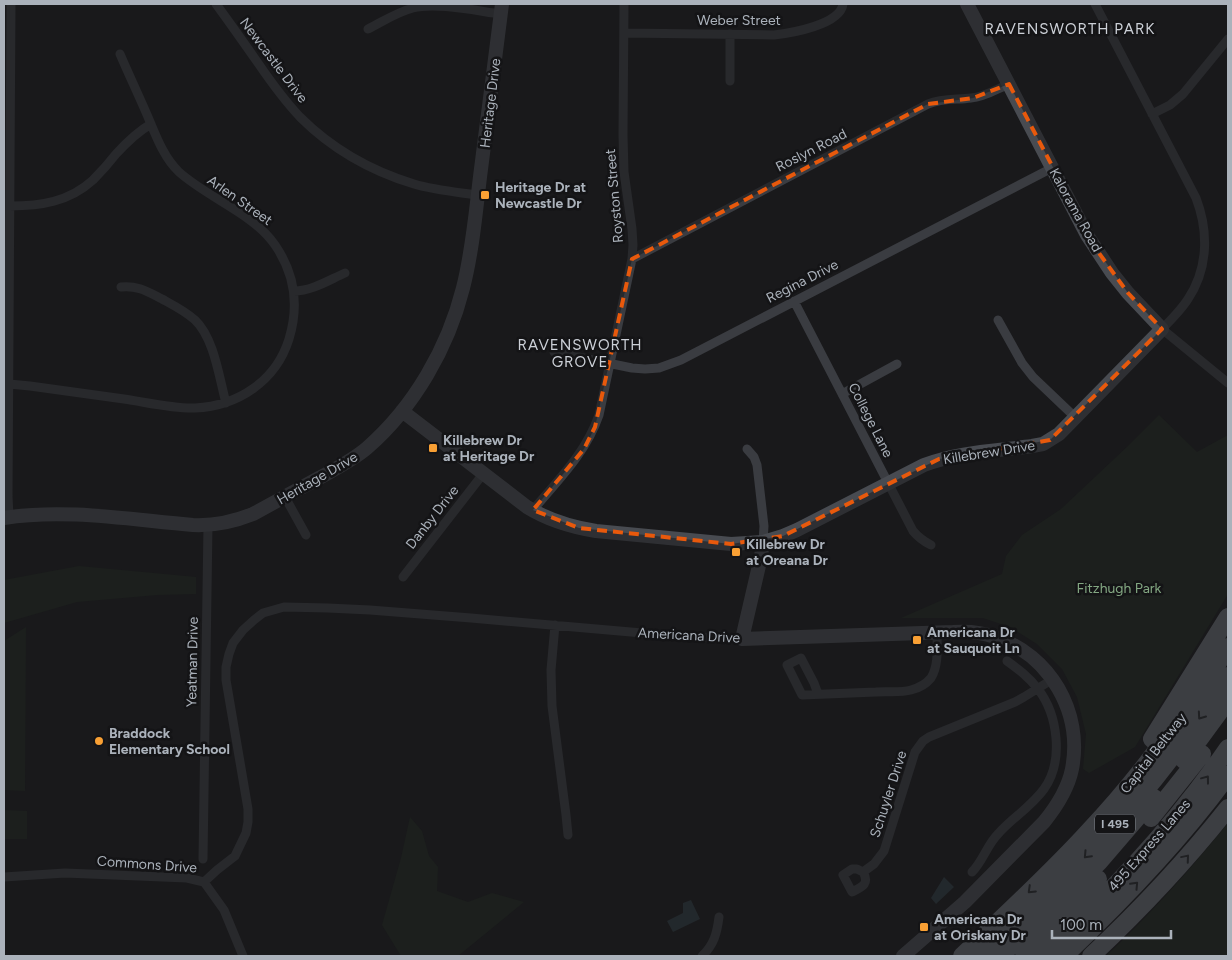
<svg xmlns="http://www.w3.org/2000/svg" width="1232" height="960" font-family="Figtree,sans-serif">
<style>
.green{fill:#1f271f}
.water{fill:#2e3a40}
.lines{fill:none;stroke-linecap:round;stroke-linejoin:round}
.street{stroke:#3a3c41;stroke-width:9}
.secondary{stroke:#484b51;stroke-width:14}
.highway{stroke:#666a72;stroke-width:18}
.oneway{stroke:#282a2d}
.marked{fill:none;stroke:#e8590c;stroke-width:4;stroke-dasharray:10 6;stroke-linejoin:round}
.poi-dot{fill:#f9a034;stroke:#141416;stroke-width:2}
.labels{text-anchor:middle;stroke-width:5;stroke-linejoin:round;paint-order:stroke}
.shield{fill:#141416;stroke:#7e838a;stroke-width:1}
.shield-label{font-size:12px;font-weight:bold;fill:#abb2bb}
.street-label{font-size:14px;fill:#abb2bb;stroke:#141416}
.poi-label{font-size:14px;font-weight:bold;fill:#abb2bb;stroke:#141416;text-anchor:start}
.park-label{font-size:14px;fill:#83a782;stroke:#141416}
.neighbourhood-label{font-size:15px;letter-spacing:1px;fill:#ccd0d7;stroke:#141416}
</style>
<rect width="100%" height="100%" fill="#19191b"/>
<!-- green -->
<path class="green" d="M1159 415 1197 452 1228 435V594L1135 747 1089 773 1083 769 1086 734 1077 697 1062 669 1037 644 1010 627 983 618H901L1002 574 1006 556 1022 535 1061 509 1128 446Z
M79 566 196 577V594L157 595 77 602 4 623V580Z
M26 627 25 791 4 790V641Z
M4 810 27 811V839H4Z
M410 817 422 831 429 856 438 867 437 891 468 902 492 893 524 902 458 956H401L382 925 401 858Z
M1228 823V956H1106C1150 915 1190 870 1228 823Z"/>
<!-- water -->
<path class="water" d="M944 877 954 887 936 904 931 898Z
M691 900 700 919 673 932 667 921 683 913V903Z"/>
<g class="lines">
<!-- street -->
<path class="street" d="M216 4C230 23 244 43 258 63 271 82 284 100 300 117 332 149 371 171 414 184 434 190 456 192 477 195
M1095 4 1196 198C1209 232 1208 269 1188 299 1181 310 1171 320 1162 329L1228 383
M368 29C382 22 397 12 413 8 436 2 477 11 501 14
M624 33 774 35C791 33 840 25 843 4
M730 81V34
M1152 114 1170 105 1183 94 1228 39
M10 206C40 206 69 202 93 180 101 172 109 163 116 154 127 142 137 132 151 124
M632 259 928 104C943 98 956 100 971 98 985 97 997 89 1009 84
M121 287C137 285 148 292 162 299 173 305 185 311 195 320 214 338 219 377 226 403
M294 291C312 291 329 280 345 273
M794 301 913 531C918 537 923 541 931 545
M998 320 1022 363 1033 377 1076 418
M554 352 632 368 645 369 659 368 681 360 1052 168
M9 384 30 386C61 390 93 395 124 399 145 402 174 409 195 408 238 406 276 381 289 339 299 306 295 274 275 245 254 214 208 198 179 172 164 158 156 136 148 117 139 96 129 75 120 54
M842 394 897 364
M747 449 754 457 757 465 764 526 763 542
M285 497 306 535
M533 510C558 480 586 453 599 415L632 259 633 245 632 229 624 172 623 135 624 4
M9 517 8 496 11 4
M403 577 483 474
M555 625 551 670 552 706 566 815 568 835
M818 694 814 683 801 658 787 665 802 695C827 694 852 693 876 692 887 691 900 693 911 690 919 688 926 684 931 678 939 665 937 647 937 632
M203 859 208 525
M852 869H857L863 872C870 884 862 887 852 892L843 875Z
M863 872 874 864 884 851 915 752 923 741 929 737 1015 702 1024 697 1053 679
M972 872C983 861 987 845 998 834 1012 818 1031 807 1044 789 1064 761 1058 715 1038 689 1029 677 1018 669 1007 661
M4 877 65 873 187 878 204 882 224 910 243 956
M204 882 217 870 235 856 246 833 248 822V809L226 680V667L229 654 233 643 243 630 254 620 263 613 284 607 328 608 370 610 471 618 688 637 742 639
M702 956C714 945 717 933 719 917"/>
<!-- secondary -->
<path class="secondary" d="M402 411 527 507C548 520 571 527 596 531L731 544 763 542 783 536 797 530 924 465C958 452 995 451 1032 446L1043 444 1059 434 1162 329 1128 293 1112 273 1087 235 967 4
M4 518C65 508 132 520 193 525 215 526 233 522 253 514 275 502 297 490 319 478 335 469 353 460 367 448 414 407 448 348 463 288 473 249 476 208 481 169 488 114 495 59 502 4
M763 542 761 557 742 639 953 632C967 631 981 632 995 637 1050 655 1083 712 1072 769 1068 789 1057 806 1044 822L965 902 903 956"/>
<!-- highway -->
<path class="highway" d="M1152 739 1228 617
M1184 760 1228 700
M1151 818 1202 754
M1003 953 1065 896 1099 862 1154 798
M962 956C1005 915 1049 875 1089 831 1142 775 1187 712 1228 647
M983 956C1036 905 1090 855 1138 799 1171 760 1201 718 1228 676
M1024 956 1047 934 1098 879
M1042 956C1111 894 1175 825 1228 748
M1064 956C1123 900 1180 841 1228 775
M1091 956C1140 910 1186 861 1228 808"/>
</g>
<!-- one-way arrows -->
<defs><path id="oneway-chevron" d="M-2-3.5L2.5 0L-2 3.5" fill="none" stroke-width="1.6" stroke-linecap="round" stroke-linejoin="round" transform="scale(1.25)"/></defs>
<g class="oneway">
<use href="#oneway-chevron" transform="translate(1201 716) rotate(125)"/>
<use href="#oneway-chevron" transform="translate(1206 779) rotate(-53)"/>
<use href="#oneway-chevron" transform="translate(1087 855) rotate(133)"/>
<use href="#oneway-chevron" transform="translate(1186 858) rotate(-50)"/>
<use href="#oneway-chevron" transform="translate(1135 885) rotate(-47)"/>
<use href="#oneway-chevron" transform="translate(1031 890) rotate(136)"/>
</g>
<!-- marked area -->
<path d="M0 0H1232V960H0ZM1009 84 1096 249 1128 293 1162 329 1050 440 939 459 783 536 731 544 579 528 533 510 584 449 595 427 632 259 928 104 973 98Z" fill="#19191b" fill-opacity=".55" fill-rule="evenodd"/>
<path class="marked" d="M1009 84 1096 249 1128 293 1162 329 1050 440 939 459 783 536 731 544 579 528 533 510 584 449 595 427 632 259 928 104 973 98Z"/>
<!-- markers -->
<g class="poi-dot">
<rect x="480" y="190" width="10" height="10" rx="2.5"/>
<rect x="428" y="443" width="10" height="10" rx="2.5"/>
<rect x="731" y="547" width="10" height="10" rx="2.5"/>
<rect x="912" y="635" width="10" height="10" rx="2.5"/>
<circle cx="99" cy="741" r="5"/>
<rect x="919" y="922" width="10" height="10" rx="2.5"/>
</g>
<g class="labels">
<!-- shield labels -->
<rect class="shield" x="1095" y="814.5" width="40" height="19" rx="4"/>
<g class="shield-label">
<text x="1115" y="828">I 495</text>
</g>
<!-- street labels -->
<g class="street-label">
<text x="739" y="25">Weber Street</text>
<text transform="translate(274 60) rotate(53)" y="5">Newcastle Drive</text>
<text transform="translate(490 103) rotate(-83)" y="5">Heritage Drive</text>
<text transform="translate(811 150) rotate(-27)" y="5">Roslyn Road</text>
<text transform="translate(614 196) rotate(-95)" y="5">Royston Street</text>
<text transform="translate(240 200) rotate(35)" y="5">Arlen Street</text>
<text transform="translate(1076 210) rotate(61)" y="5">Kalorama Road</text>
<text transform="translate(802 281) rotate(-27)" y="5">Regina Drive</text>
<text transform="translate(871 420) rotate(63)" y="5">College Lane</text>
<text transform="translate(989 452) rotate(-9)" y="5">Killebrew Drive</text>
<text transform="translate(317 478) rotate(-30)" y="5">Heritage Drive</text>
<text transform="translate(432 517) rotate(-52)" y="5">Danby Drive</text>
<text transform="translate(689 635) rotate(3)" y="5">Americana Drive</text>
<text transform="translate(192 662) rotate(-89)" y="5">Yeatman Drive</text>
<text transform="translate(1153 753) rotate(-52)" y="5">Capital Beltway</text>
<text transform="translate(888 794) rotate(-72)" y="5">Schuyler Drive</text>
<text transform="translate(1149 845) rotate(-49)" y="5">495 Express Lanes</text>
<text transform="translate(147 864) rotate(4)" y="5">Commons Drive</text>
</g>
<!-- poi labels -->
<g class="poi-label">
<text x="495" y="192">Heritage Dr at<tspan x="495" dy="16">Newcastle Dr</tspan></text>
<text x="443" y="445">Killebrew Dr<tspan x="443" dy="16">at Heritage Dr</tspan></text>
<text x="746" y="549">Killebrew Dr<tspan x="746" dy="16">at Oreana Dr</tspan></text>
<text x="927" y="637">Americana Dr<tspan x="927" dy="16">at Sauquoit Ln</tspan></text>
<text x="109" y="738">Braddock<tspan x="109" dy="16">Elementary School</tspan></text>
<text x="934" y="924">Americana Dr<tspan x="934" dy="16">at Oriskany Dr</tspan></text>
</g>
<!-- park labels -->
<g class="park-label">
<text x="1119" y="593">Fitzhugh Park</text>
</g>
<!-- neighbourhood labels -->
<g class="neighbourhood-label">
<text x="1070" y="34">RAVENSWORTH PARK</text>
<text x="580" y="350">RAVENSWORTH<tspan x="580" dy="17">GROVE</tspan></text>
</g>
</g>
<!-- border -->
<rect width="1232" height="960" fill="none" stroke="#abb2bb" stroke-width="10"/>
<!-- scale -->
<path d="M1052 930v8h119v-8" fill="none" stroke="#abb2bb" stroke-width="2.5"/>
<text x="1060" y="930" font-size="15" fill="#abb2bb" stroke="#141416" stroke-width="4" paint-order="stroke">100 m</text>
</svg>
